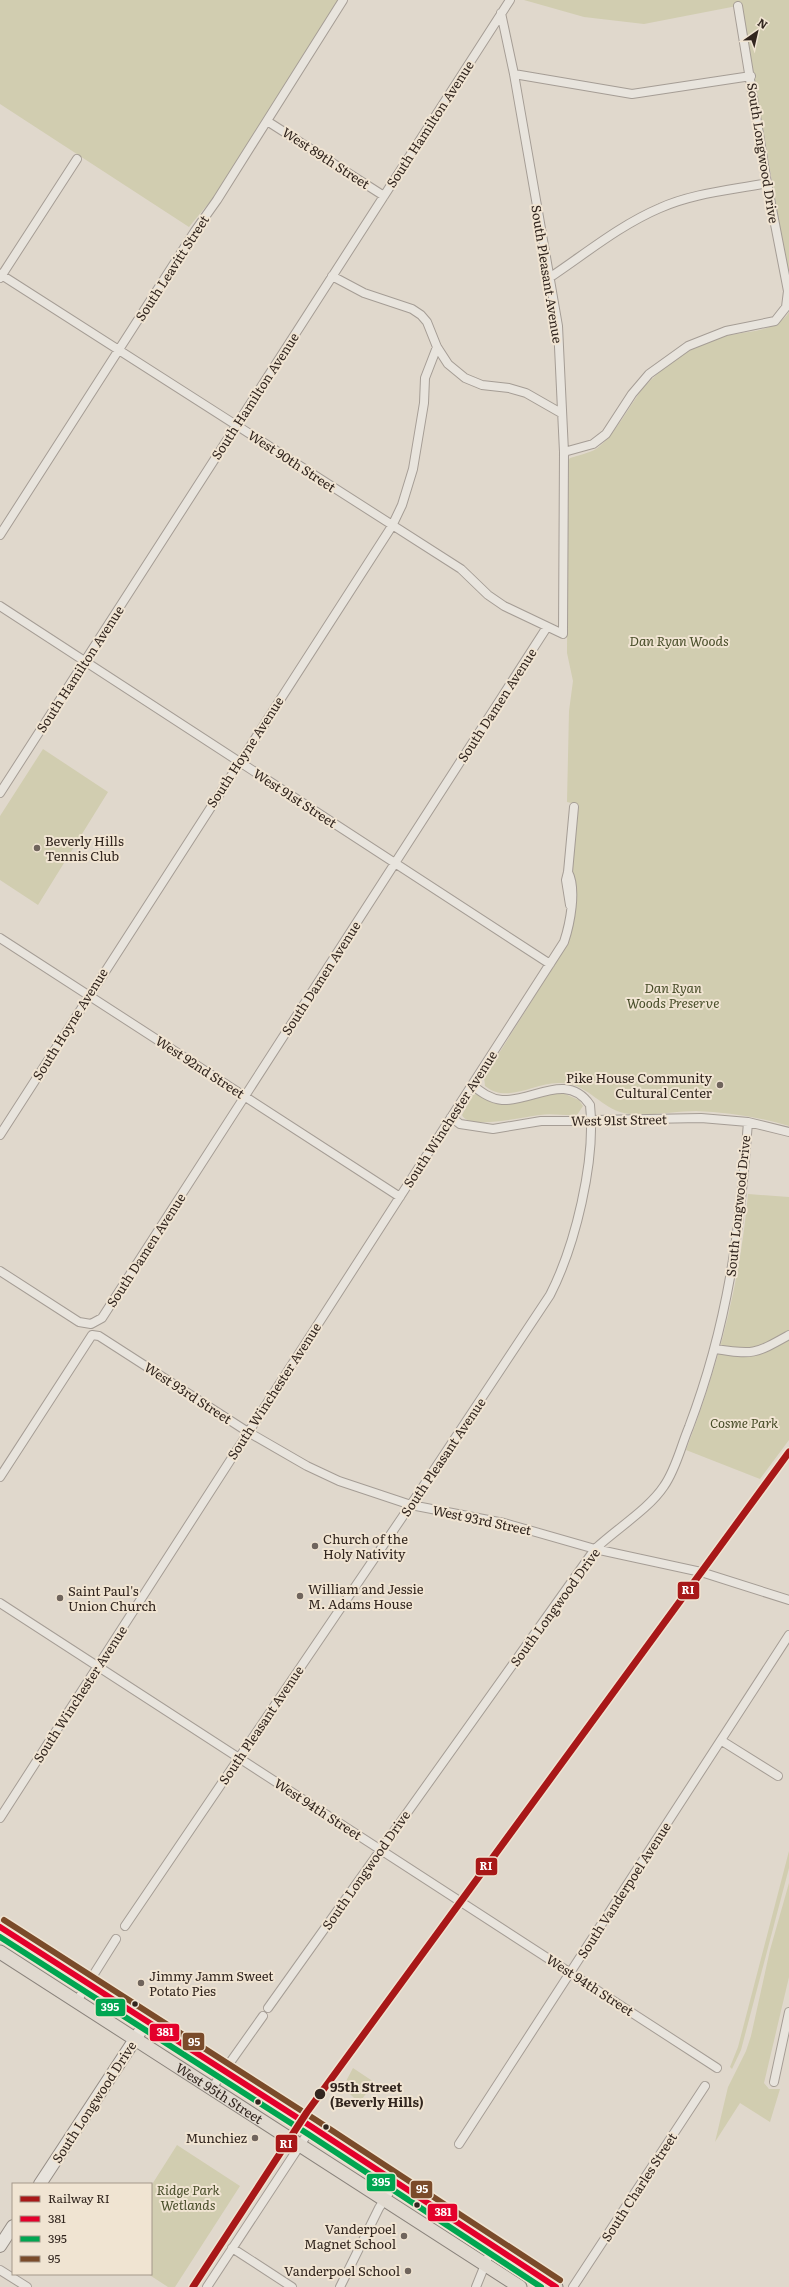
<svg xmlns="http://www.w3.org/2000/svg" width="789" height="2287" font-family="Literata,serif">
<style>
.green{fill:#d1cdb0}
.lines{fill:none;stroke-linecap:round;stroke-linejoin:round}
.street-casing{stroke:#a59d95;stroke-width:10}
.secondary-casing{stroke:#958d85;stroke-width:14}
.primary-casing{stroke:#8a837c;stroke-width:15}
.street{stroke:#e8e4dd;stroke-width:8}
.secondary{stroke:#e8e4dd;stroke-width:12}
.primary{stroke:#e0d9cf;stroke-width:13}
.bus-1-casing{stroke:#f0e4d2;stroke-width:9}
.bus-2-casing{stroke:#f0e4d2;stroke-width:9}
.bus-3-casing{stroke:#f0e4d2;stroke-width:9}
.bus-1{stroke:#e4002b;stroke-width:6}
.bus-2{stroke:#00a651;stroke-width:6}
.bus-3{stroke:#7a4b2a;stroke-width:6}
.rail-1-casing{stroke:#f0e4d2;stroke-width:10}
.rail-1{stroke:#a81818;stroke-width:7}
.poi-dot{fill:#6f645c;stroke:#f0e4d2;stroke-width:1.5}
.bus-dot{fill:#32261f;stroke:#f0e4d2;stroke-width:1.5}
.labels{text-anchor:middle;stroke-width:4;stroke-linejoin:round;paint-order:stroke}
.street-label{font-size:13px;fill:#32261f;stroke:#f0e4d2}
.park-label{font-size:13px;font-style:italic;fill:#474c28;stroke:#f0e4d2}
.poi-label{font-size:13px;fill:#32261f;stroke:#f0e4d2;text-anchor:start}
.stop-label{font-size:13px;font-weight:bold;fill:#32261f;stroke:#f0e4d2;text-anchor:start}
.line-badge{stroke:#f0e4d2;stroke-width:1.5}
.badge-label{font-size:11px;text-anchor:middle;font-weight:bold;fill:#fff}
</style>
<rect width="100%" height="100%" fill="#e0d8cc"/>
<!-- green -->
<path class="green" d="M0 0H339L213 198 189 227 0 104Z
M524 0H789V281L742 5 644 24 584 17Z
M789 312V1126C759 1117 727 1112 696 1111 675 1111 639 1118 620 1112 598 1105 586 1082 558 1083 534 1083 507 1104 485 1086L484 1077 567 945 571 935 577 893 571 865 579 805 567 802 569 711 573 681 567 653 568 461 570 458C579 455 589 453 596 449 614 437 630 404 644 387 662 367 687 350 711 340 735 330 774 336 789 312Z
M43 749 108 792 38 905 0 880V816Z
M556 1093 565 1094 579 1100 583 1106 577 1115C564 1116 552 1113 540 1115 526 1116 469 1131 462 1115L473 1095 476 1094C482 1096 487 1101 493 1103 515 1108 535 1097 556 1093Z
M748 1194 789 1197V1440L760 1479 686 1450C718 1367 740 1283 748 1194Z
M789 1851V1868L741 2050 732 2069 730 2067 738 2047Z
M789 1883V1977L764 2083 769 2089H780L770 2122 740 2103 715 2142 728 2087 746 2051 751 2036 770 1950Z
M353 2068 374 2082 358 2105 352 2101 354 2098 350 2094 353 2089 345 2083Z
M177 2145 240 2186 175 2287H168L148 2274H151V2186Z"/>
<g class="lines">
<defs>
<path id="street" d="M514 74 632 94 751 76
M267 121 384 196
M0 274 461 569 488 595 504 606 563 634 564 452 558 326 514 74 501 13
M332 276 364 293 412 309 421 315 427 322 437 347 448 364 465 378 482 385 509 388 526 393 561 413
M0 278 77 159
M549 278C585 254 620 225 660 208 693 193 732 190 767 183
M564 452 593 444 606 434 632 394 649 374 688 346 726 331 775 321 786 307 788 291 767 183 738 6
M0 535 195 231 217 200 343 0
M0 606 550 964
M0 793 510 0
M570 905 566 880 568 872 574 807
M0 938 400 1197
M451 1117 460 1124 493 1129 541 1121 701 1118 748 1122 789 1132
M0 1135 392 526 402 505 413 469 424 403 425 378 437 347
M0 1271 79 1322 91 1324 102 1318 547 627
M715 1349C754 1355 755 1354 789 1335
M0 1477 92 1335 99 1336 248 1432 307 1466 339 1481 411 1505 504 1523 595 1549 701 1572 789 1600
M0 1603 717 2068
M722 1741 778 1776
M0 1818 564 942C570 924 577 889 568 872
M125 1926 418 1494 550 1295C575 1246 596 1161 590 1105 567 1071 532 1102 502 1100 490 1099 481 1092 472 1085
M77 2001 116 1939
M268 2008 595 1549C616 1529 649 1509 664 1486 676 1469 681 1446 689 1427 728 1324 740 1231 748 1122
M774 2082 789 2012
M212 2088 263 2016
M459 2144 789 1635
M232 2248 292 2287
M0 2270 27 2287
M207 2287 312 2127
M340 2287 379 2208 396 2182
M476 2287 493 2245
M573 2287 705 2086"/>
<path id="secondary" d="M40 2184 147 2021
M0 2246 13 2226"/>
<g id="primary">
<path d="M0 1927 312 2127 556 2287"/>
<path id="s1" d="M0 1952 520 2287"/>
</g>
</defs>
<!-- street casing -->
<use href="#street" class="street-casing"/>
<!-- secondary casing -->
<use href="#secondary" class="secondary-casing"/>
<!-- primary casing -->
<use href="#primary" class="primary-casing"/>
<!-- street -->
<use href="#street" class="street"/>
<!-- secondary -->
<use href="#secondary" class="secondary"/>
<!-- primary -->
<use href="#primary" class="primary"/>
<defs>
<path id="bus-1" d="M0 1927 312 2127 556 2287"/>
<path id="bus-2" d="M0 1937 308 2134 541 2287"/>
<path id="bus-3" d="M4 1920 316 2120 560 2280"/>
</defs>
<!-- bus-1 casing -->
<use href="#bus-1" class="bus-1-casing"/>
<!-- bus-2 casing -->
<use href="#bus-2" class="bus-2-casing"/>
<!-- bus-3 casing -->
<use href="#bus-3" class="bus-3-casing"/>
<!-- bus-1 -->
<use href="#bus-1" class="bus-1"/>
<!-- bus-2 -->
<use href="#bus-2" class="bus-2"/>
<!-- bus-3 -->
<use href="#bus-3" class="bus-3"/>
<defs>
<path id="rail-1" d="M193 2287 307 2112 789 1452"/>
</defs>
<!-- rail-1 casing -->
<use href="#rail-1" class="rail-1-casing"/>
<!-- rail-1 -->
<use href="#rail-1" class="rail-1"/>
</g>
<!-- markers -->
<g class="poi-dot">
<circle cx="37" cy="848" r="4"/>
<circle cx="720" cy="1085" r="4"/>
<circle cx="315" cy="1546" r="4"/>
<circle cx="300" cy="1596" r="4"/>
<circle cx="60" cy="1598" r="4"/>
<circle cx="141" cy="1983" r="4"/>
<circle cx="255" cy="2138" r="4"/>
<circle cx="404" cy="2236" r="4"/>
<circle cx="408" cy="2271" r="4"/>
</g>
<g class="bus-dot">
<circle cx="135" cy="2004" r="3.5"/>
<circle cx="320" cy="2094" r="6"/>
<circle cx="258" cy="2102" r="3.5"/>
<circle cx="326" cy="2127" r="3.5"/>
<circle cx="417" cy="2205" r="3.5"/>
</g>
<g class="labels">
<!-- street labels -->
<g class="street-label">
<text transform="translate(430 124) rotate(-57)" y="5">South Hamilton Avenue</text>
<text transform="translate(763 153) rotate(81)" y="5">South Longwood Drive</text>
<text transform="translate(326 158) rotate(33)" y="5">West 89th Street</text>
<text transform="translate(172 268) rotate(-57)" y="5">South Leavitt Street</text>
<text transform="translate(547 274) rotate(81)" y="5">South Pleasant Avenue</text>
<text transform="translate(255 396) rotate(-57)" y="5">South Hamilton Avenue</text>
<text transform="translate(292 461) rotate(33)" y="5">West 90th Street</text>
<text transform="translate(80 669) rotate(-57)" y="5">South Hamilton Avenue</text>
<text transform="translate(497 705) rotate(-57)" y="5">South Damen Avenue</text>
<text transform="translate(245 752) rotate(-57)" y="5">South Hoyne Avenue</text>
<text transform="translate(295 798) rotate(33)" y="5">West 91st Street</text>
<text transform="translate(321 978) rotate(-57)" y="5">South Damen Avenue</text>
<text transform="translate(70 1024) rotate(-58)" y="5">South Hoyne Avenue</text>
<text transform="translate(200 1067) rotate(33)" y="5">West 92nd Street</text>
<text transform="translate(450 1119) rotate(-57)" y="5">South Winchester Avenue</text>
<text transform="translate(619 1120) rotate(-1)" y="5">West 91st Street</text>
<text transform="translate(738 1206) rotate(-84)" y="5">South Longwood Drive</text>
<text transform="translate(146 1250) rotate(-57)" y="5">South Damen Avenue</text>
<text transform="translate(274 1391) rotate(-57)" y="5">South Winchester Avenue</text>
<text transform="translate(188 1393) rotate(33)" y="5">West 93rd Street</text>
<text transform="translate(443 1457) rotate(-56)" y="5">South Pleasant Avenue</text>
<text transform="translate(482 1520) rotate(12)" y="5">West 93rd Street</text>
<text transform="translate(555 1607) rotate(-54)" y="5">South Longwood Drive</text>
<text transform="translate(80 1694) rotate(-57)" y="5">South Winchester Avenue</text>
<text transform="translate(261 1725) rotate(-56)" y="5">South Pleasant Avenue</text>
<text transform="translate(318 1809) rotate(33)" y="5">West 94th Street</text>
<text transform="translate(366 1870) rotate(-55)" y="5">South Longwood Drive</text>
<text transform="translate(624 1890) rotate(-57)" y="5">South Vanderpoel Avenue</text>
<text transform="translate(590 1985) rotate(33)" y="5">West 94th Street</text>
<text dy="5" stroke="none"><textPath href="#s1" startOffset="261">West 95th Street</textPath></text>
<text transform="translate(94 2102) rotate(-57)" y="5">South Longwood Drive</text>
<text transform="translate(639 2187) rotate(-57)" y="5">South Charles Street</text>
</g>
<!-- park labels -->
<g class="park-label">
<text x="679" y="646">Dan Ryan Woods</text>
<text x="673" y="993">Dan Ryan<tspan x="673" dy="15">Woods Preserve</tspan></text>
<text x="744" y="1428">Cosme Park</text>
<text x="188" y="2195">Ridge Park<tspan x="188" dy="15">Wetlands</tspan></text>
</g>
<!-- poi labels -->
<g class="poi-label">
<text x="45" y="846">Beverly Hills<tspan x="45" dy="15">Tennis Club</tspan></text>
<text x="712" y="1083" text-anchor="end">Pike House Community<tspan x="712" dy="15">Cultural Center</tspan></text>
<text x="323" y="1544">Church of the<tspan x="323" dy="15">Holy Nativity</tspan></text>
<text x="308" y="1594">William and Jessie<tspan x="308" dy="15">M. Adams House</tspan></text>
<text x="68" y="1596">Saint Paul's<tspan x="68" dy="15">Union Church</tspan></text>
<text x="149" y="1981">Jimmy Jamm Sweet<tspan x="149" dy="15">Potato Pies</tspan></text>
<text x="247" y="2143" text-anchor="end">Munchiez</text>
<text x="396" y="2234" text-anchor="end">Vanderpoel<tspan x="396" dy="15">Magnet School</tspan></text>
<text x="400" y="2276" text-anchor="end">Vanderpoel School</text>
</g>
<!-- stop labels -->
<g class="stop-label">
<text x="330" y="2092">95th Street<tspan x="330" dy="15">(Beverly Hills)</tspan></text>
</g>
</g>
<g class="line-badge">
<rect x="677" y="1581" width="23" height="19" rx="4" fill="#a81818"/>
<rect x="475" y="1857" width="23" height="19" rx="4" fill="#a81818"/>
<rect x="95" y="1998" width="31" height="19" rx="4" fill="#00a651"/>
<rect x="149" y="2023" width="31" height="19" rx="4" fill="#e4002b"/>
<rect x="182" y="2032" width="23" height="19" rx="4" fill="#7a4b2a"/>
<rect x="275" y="2134" width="23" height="19" rx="4" fill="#a81818"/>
<rect x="366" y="2173" width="30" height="19" rx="4" fill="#00a651"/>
<rect x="410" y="2180" width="23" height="19" rx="4" fill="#7a4b2a"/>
<rect x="427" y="2203" width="31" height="19" rx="4" fill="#e4002b"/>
</g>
<g class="badge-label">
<text x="688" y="1594">RI</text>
<text x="486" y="1870">RI</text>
<text x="110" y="2011">395</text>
<text x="165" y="2036">381</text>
<text x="194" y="2046">95</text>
<text x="286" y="2148">RI</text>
<text x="381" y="2186">395</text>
<text x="422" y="2193">95</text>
<text x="443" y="2216">381</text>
</g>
<!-- legend -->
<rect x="12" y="2183" width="140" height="92" fill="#f0e4d2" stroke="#a4988a"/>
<rect x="20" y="2196" width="20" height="6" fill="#a81818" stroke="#a4988a"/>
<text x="48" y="2203" font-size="12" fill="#32261f">Railway RI</text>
<rect x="20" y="2216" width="20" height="6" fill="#e4002b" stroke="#a4988a"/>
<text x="48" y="2223" font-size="12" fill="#32261f">381</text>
<rect x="20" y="2236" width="20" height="6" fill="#00a651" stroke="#a4988a"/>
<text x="48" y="2243" font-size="12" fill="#32261f">395</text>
<rect x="20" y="2256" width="20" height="6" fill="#7a4b2a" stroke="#a4988a"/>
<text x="48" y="2263" font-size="12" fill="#32261f">95</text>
<!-- north arrow -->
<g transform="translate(757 32) rotate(34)" stroke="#f0e4d2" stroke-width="3" paint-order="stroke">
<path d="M0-3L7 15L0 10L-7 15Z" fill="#32261f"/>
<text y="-6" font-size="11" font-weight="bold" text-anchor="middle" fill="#32261f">N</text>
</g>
</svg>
